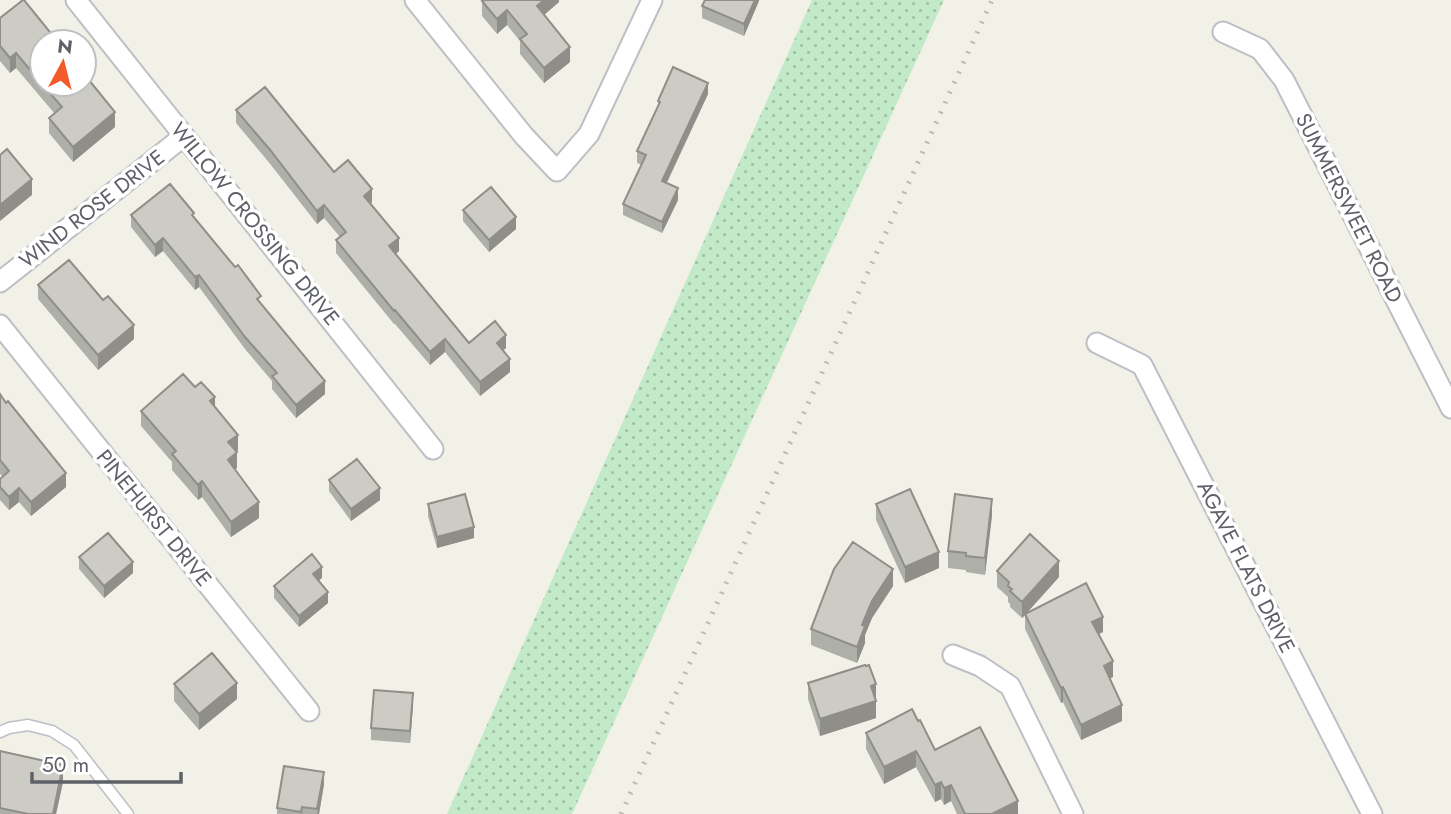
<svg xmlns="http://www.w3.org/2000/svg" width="1451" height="814" font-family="Jost,sans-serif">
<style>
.grass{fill:url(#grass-dots)}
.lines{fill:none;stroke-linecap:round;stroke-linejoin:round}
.lane-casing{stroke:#bebfc6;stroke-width:13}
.street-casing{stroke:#bebfc6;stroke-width:23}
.lane{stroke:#fff;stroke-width:10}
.street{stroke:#fff;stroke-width:19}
.rail{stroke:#bababb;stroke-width:5;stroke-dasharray:2 9;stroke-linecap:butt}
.wall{fill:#afafa9}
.shaded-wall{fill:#8f8e89}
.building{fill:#cccbc4;stroke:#8f8e89;stroke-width:2}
.labels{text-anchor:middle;stroke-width:7;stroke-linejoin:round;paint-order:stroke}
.street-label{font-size:21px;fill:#5e6168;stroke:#fff}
</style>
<defs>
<pattern id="grass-dots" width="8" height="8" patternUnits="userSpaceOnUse" patternTransform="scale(1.75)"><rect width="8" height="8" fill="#c2eac9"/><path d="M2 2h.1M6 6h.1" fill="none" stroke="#a1c1a7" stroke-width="1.8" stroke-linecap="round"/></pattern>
</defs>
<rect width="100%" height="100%" fill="#f1f1e7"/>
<!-- grass -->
<path class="grass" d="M812 0H944L572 814H447Z"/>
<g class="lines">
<defs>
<path id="lane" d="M0 732 9 728 28 725 52 731 74 745 128 814"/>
<path id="street" d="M76 0 433 449
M415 0 524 136 557 171 589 134 652 0
M1223 32 1260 49 1284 80 1451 408
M0 282 184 136
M0 325 309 711
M1097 343 1142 365 1372 814
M953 655 980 666 1010 686 1073 814"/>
</defs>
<!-- lane casing -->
<use href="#lane" class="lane-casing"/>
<!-- street casing -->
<use href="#street" class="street-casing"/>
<!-- lane -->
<use href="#lane" class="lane"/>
<!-- street -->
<use href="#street" class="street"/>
<!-- rail -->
<path class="rail" d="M621 814 992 0"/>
</g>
<!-- wall -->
<path class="wall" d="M559 0V2L544 15 570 62 544 83 520 54V41L507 25 497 34 482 16V1Z
M759 0 744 36 702 18V6Z
M0 18 115 127 73 162 49 133V118L55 114 16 68 10 73 0 61Z
M708 94 667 183 678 200 662 233 623 215V204L642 165 637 163V151L658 108V101Z
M236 110 334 172 372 202 371 203 399 251 396 254 469 343 506 348 503 350 510 372 480 396 445 352 430 365 395 324H394L336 253V240L340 237 324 218 317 224 271 165 236 123Z
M463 210 516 229 489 252 463 221Z
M131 215 194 217 261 304 325 394 296 418 272 389V381L245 349 199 287 195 290 163 251 155 257 131 227Z
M38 285 134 339 98 370 38 299Z
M195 387 215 407 238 450 236 452 237 468 235 469 259 518 231 537 202 497 198 500 172 470V462L141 426V411Z
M0 394 66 487 31 516 19 502 9 510 0 500V479L3 477 0 474Z
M329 480 380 500 351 521 329 491Z
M428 504 474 538 437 548 428 516Z
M876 504 939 568 905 583 876 520Z
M992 515 985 575 966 572V570L948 568V551Z
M79 557 133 573 104 598 79 569Z
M997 571 1059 577 1027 613 1103 632 1099 634 1113 677 1110 678 1122 721 1081 740 1063 702 1061 703 1025 629V616L1022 618 1010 607V604L1008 602V597L997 587Z
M322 578 319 580 328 603 299 627 274 598V586Z
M893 586 872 618 865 635V643L857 663 811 645V629Z
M808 683 876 684V718L820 736 808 699Z
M174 684 237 699 199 730 174 701Z
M413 704 410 743 371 740V728Z
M918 721 935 750 1018 814H957L951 801 944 805 941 799 935 802 916 767 884 784 866 749V733Z
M0 751 63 782 56 814H0Z
M324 784 319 814H277V808Z"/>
<!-- shaded-wall -->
<path class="shaded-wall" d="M544 0H559V2L537 21V6Z
M755 0H759V1L744 36V24Z
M507 10V25L497 34V19Z
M570 47V62L544 83V68Z
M16 53V68L10 73V58Z
M708 83V94L662 192V181Z
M115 112V127L73 162V147Z
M32 179V195L0 221V205Z
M678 188V200L662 233V222Z
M372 189V202L364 209V196Z
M324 205V218L317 224V211Z
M516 217V229L489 252V240Z
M163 238V251L155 257V245Z
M399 238V251L389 259V246Z
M199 275V287L195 290V277Z
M134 325V339L98 370V355Z
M506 335V348L497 356V343Z
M445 339V352L430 365V352Z
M510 359V372L480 396V382Z
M325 381V394L296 418V405Z
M215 397V412L210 401Z
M238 435V450L228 458V442Z
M237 452V468L228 475V460Z
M66 473V487L31 516V502Z
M202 481V497L198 500V485Z
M19 488V502L9 510V497Z
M380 488V500L351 521V509Z
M992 499V515L985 575V558Z
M259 502V518L231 537V522Z
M474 527V538L437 548V537Z
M939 552V568L905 583V567Z
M1059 561V577L1022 618V602Z
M133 562V573L104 598V586Z
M322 567V578L313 585V574Z
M893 569V586L872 618 865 635V643L857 663V647L862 625 872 601Z
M328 592V603L299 627V616Z
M1103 617V632L1092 637V622Z
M1113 661V677L1104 681V666Z
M237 683V699L199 730V714Z
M876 684V701L871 686Z
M1063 687V702L1061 703V688Z
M413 693V704L410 743V731Z
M876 701V718L820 736V719Z
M1122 705V721L1081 740V725Z
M916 751V767L884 784V767Z
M63 765V782L56 814H53Z
M324 772V784L319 814H317Z
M941 782V799L935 802V785Z
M951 785V801L944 805V788Z
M1018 801V814H992Z"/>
<!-- building -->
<path class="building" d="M23 0H24L58 42H42V84L16 53 10 58 0 46V18Z
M484 0H544L537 6 570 47 544 68 520 39 527 34 507 10 497 19 482 1Z
M705 0H755L744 24 702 6Z
M673 67 708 83 662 181 678 188 662 222 623 204 646 155 637 151 660 102 658 101Z
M84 74 115 112 73 147 49 118 62 107 42 84H84Z
M265 87 334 172 348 160 372 189 364 196 399 238 389 246 469 343 495 321 506 335 497 343 510 359 480 382 445 339 430 352 395 310 394 311 336 240 346 232 324 205 317 211 271 151 236 110Z
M7 149 32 179 0 205V155Z
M170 184 194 213 192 215 235 267 238 265 261 296 257 299 325 381 296 405 272 376 277 373 245 337 199 275 195 277 163 238 155 245 131 215Z
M491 187 516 217 489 240 463 210Z
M69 260 103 300 108 296 134 325 98 355 38 285Z
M183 374 195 387 201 382 215 397 210 401 238 435 228 442 237 452 228 460 259 502 231 522 202 481 198 485 172 454 176 451 141 411Z
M0 394 6 403 8 401 66 473 31 502 19 488 9 497 0 487V479L9 471 0 460Z
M357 459 380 488 351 509 329 480Z
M910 489 939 552 905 567 876 504Z
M465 494 474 527 437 537 428 504Z
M955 494 992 499 985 558 966 556V553L948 551Z
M108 533 133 562 104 586 79 557Z
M1030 534 1059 561 1022 602 1010 591 1012 589 1008 586 1009 582 997 571Z
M853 542 893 569 872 601 862 625 865 626 857 647 811 629 834 569Z
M312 554 322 567 313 574 328 592 299 616 274 586Z
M1086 583 1103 617 1092 622 1113 661 1104 666 1122 705 1081 725 1063 687 1061 688 1025 614Z
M212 653 237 683 199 714 174 684Z
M865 665 866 666 869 665 876 684 871 686 876 701 820 719 808 683Z
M374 690 413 693 410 731 371 728Z
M912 709 918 721 920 720 935 750 980 727 1018 801 992 814H965L951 785 944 788 941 782 935 785 916 751 884 767 866 733Z
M0 751 63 765 53 814H28L0 808Z
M284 766 324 772 317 809 302 807 301 812 277 808Z"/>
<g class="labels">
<!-- street labels -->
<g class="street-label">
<text transform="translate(1349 208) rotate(63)" y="7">SUMMERSWEET ROAD</text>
<text transform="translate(92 209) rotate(-38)" y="7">WIND ROSE DRIVE</text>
<text transform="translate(255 224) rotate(51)" y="7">WILLOW CROSSING DRIVE</text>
<text transform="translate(154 518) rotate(51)" y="7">PINEHURST DRIVE</text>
<text transform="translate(1246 567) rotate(63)" y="7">AGAVE FLATS DRIVE</text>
</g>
</g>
<!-- north arrow -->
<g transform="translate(63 63) rotate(7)"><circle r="33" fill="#ffffff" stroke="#bfc0c3" stroke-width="2"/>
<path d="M0-5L12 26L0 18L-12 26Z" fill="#f55b2a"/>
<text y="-10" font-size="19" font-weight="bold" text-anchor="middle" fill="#5e6168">N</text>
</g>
<!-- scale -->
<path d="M32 772v10h149v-10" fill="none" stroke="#5e6168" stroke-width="3.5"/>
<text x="42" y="772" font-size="21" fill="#5e6168" stroke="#ffffff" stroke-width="5" paint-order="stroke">50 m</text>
</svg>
